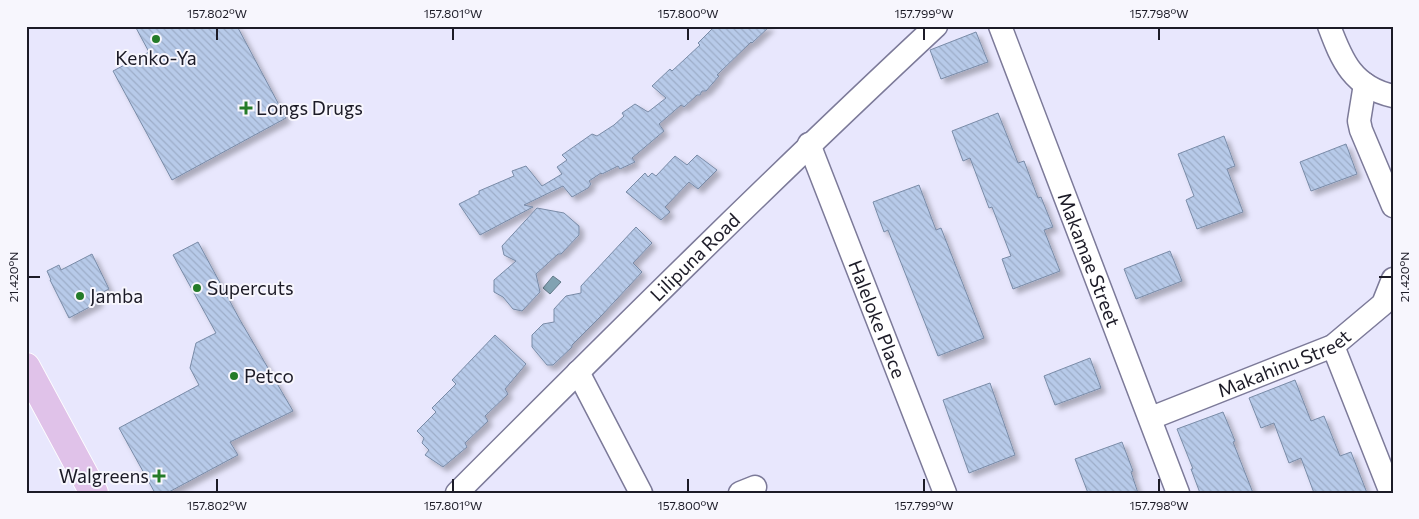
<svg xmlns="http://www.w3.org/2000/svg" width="1419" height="519" font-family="Commissioner,sans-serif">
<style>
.water{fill:#81a2b2;stroke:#637a88}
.building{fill:url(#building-back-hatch);stroke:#798ba7;filter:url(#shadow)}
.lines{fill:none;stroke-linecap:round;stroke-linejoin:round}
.minor-casing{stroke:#7c7a99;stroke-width:25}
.major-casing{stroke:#fff;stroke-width:30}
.minor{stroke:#fff;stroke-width:22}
.major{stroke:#e0c2e9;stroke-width:28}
.ticks{fill:none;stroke:#1c1b27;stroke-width:2}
.poi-dot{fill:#247b28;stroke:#f7f6fd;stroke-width:2}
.labels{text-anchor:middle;stroke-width:4;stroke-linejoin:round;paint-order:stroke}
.poi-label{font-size:19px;fill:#1c1b27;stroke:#f7f6fd;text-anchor:start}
.street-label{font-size:19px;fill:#1c1b27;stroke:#f7f6fd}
.neatline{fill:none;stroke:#1c1b27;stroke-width:2}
.ticks-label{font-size:12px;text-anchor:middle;fill:#1c1b27}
</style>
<defs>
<pattern id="building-back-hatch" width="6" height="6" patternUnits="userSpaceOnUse" patternTransform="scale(1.25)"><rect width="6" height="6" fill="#b7cae9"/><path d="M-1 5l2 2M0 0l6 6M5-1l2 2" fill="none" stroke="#9dadc8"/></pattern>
<filter id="shadow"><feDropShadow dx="4.5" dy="4.5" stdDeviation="2.5" flood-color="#0004"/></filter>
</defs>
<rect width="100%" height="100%" fill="#e8e7fd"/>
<!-- water -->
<path class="water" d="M553 276 561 282 550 294 543 288Z"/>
<!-- building -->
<path class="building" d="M135 26H237L286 118 172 180 113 71 149 52Z
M715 26H770L752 43 751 42 717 75 719 76 706 91H702L700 95H697L684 107 681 105 659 124 664 131 632 158 635 162 620 169 618 166 602 174 601 173 589 181 591 184 588 188 572 197 563 186 524 205 533 207 480 235 459 204 479 194V191L514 176 512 171 526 166 542 186 562 174 557 167 567 160 562 155 592 134 597 136 614 125 624 116 622 113 635 104 648 112 666 98 652 86 670 69 672 71 700 45 698 43Z
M976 32 988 62 941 79 930 50Z
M998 113 1018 163 1024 161 1038 198 1041 197 1053 227 1044 230 1060 271 1013 289 1002 259 1011 256 992 207 989 208 970 158 963 161 952 131Z
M1224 136 1235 166 1227 169 1243 212 1197 229 1186 200 1194 196 1178 154Z
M1346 144 1357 174 1311 191 1300 162Z
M697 155 717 170 698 189 689 182 665 207 670 212 661 220 626 192 645 173 648 177 652 173 656 176 675 156 687 165Z
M919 185 936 230 941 228 984 338 938 356 888 230 884 232 873 202Z
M537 208 564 213 579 226V235L561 254H558L536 274 540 292 522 311 513 309 503 297 494 292V280L516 261 504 255 502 246Z
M636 227 652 243 633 263 642 272 602 315 572 345V347L553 365H547L532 347V335L543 324 554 322V309L566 296 581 293V286Z
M198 242 240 320 293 411 230 442 238 455 167 493H155L119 428 199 385 190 368 196 343 216 333 173 255Z
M1170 251 1182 281 1136 299 1124 269Z
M92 254 109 289 95 296 99 302 69 318 50 280H51L47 271 59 265 61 270Z
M495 335 526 364 505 389 508 394 485 416 488 421 465 443 467 447 443 467 425 455 429 450 422 443 424 438 417 431 436 412 432 408 456 384 452 380Z
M1090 358 1101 388 1055 405 1044 376Z
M1295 380 1311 421 1324 416 1340 456 1351 452 1367 493H1314L1301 458 1289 463 1274 423 1261 428 1249 398Z
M990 383 1015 455 969 473 943 400Z
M1223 412 1235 441 1233 442 1253 493H1200L1191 469H1193L1177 429Z
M1122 442 1133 471 1131 472 1138 493H1088L1075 459Z"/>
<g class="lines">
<defs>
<g id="minor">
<path id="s1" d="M1000 26 1178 493"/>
<path d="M1329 26C1342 61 1353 87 1393 96"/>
<path d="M1365 84 1359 121 1361 130 1393 206"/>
<path id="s2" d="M809 144 945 493"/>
<path d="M1333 346 1391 493"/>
<path d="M578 372 641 493"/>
<path id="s3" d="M1151 418 1333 346 1383 304 1393 279"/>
<path id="s4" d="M457 493C615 335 773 178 936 26"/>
<path d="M740 493 755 487"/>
</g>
<path id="major" d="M26 367 94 493"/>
</defs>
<!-- minor casing -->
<use href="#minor" class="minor-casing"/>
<!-- major casing -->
<use href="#major" class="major-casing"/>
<!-- minor -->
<use href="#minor" class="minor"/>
<!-- major -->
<use href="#major" class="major"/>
</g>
<!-- ticks -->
<path class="ticks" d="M217 28V40M453 28V40M688 28V40M924 28V40M1159 28V40M28 277H40M1379 277H1392M217 479V492M453 479V492M688 479V492M924 479V492M1159 479V492"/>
<!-- markers -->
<g class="poi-dot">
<circle cx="156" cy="39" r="5"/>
<path d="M243.5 100.5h5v5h5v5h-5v5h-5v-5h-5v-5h5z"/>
<circle cx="197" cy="288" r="5"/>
<circle cx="80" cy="296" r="5"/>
<circle cx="234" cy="376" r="5"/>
<path d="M156.5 468.5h5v5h5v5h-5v5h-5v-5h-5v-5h5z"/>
</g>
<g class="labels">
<!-- poi labels -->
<g class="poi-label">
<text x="156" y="65" text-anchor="middle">Kenko-Ya</text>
<text x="256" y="115">Longs Drugs</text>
<text x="207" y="295">Supercuts</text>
<text x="90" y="303">Jamba</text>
<text x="244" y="383">Petco</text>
<text x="149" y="483" text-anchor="end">Walgreens</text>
</g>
<!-- street labels -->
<g class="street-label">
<text dy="7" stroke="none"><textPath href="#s4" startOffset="335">Lilipuna Road</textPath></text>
<text dy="7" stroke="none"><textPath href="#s1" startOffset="250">Makamae Street</textPath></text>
<text dy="7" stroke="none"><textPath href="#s2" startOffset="188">Haleloke Place</textPath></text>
<text dy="7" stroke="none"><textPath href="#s3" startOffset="144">Makahinu Street</textPath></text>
</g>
</g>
<!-- border -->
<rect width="1419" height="519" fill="none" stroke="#f7f6fd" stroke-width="55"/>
<rect x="28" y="28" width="1364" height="464" class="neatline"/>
<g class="ticks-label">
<text x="217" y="18">157.802°W</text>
<text x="453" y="18">157.801°W</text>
<text x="688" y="18">157.800°W</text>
<text x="924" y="18">157.799°W</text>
<text x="1159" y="18">157.798°W</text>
<text transform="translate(14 277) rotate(-90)" y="4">21.420°N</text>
<text transform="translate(1405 277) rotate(-90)" y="4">21.420°N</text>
<text x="217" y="510">157.802°W</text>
<text x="453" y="510">157.801°W</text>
<text x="688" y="510">157.800°W</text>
<text x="924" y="510">157.799°W</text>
<text x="1159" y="510">157.798°W</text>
</g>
</svg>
